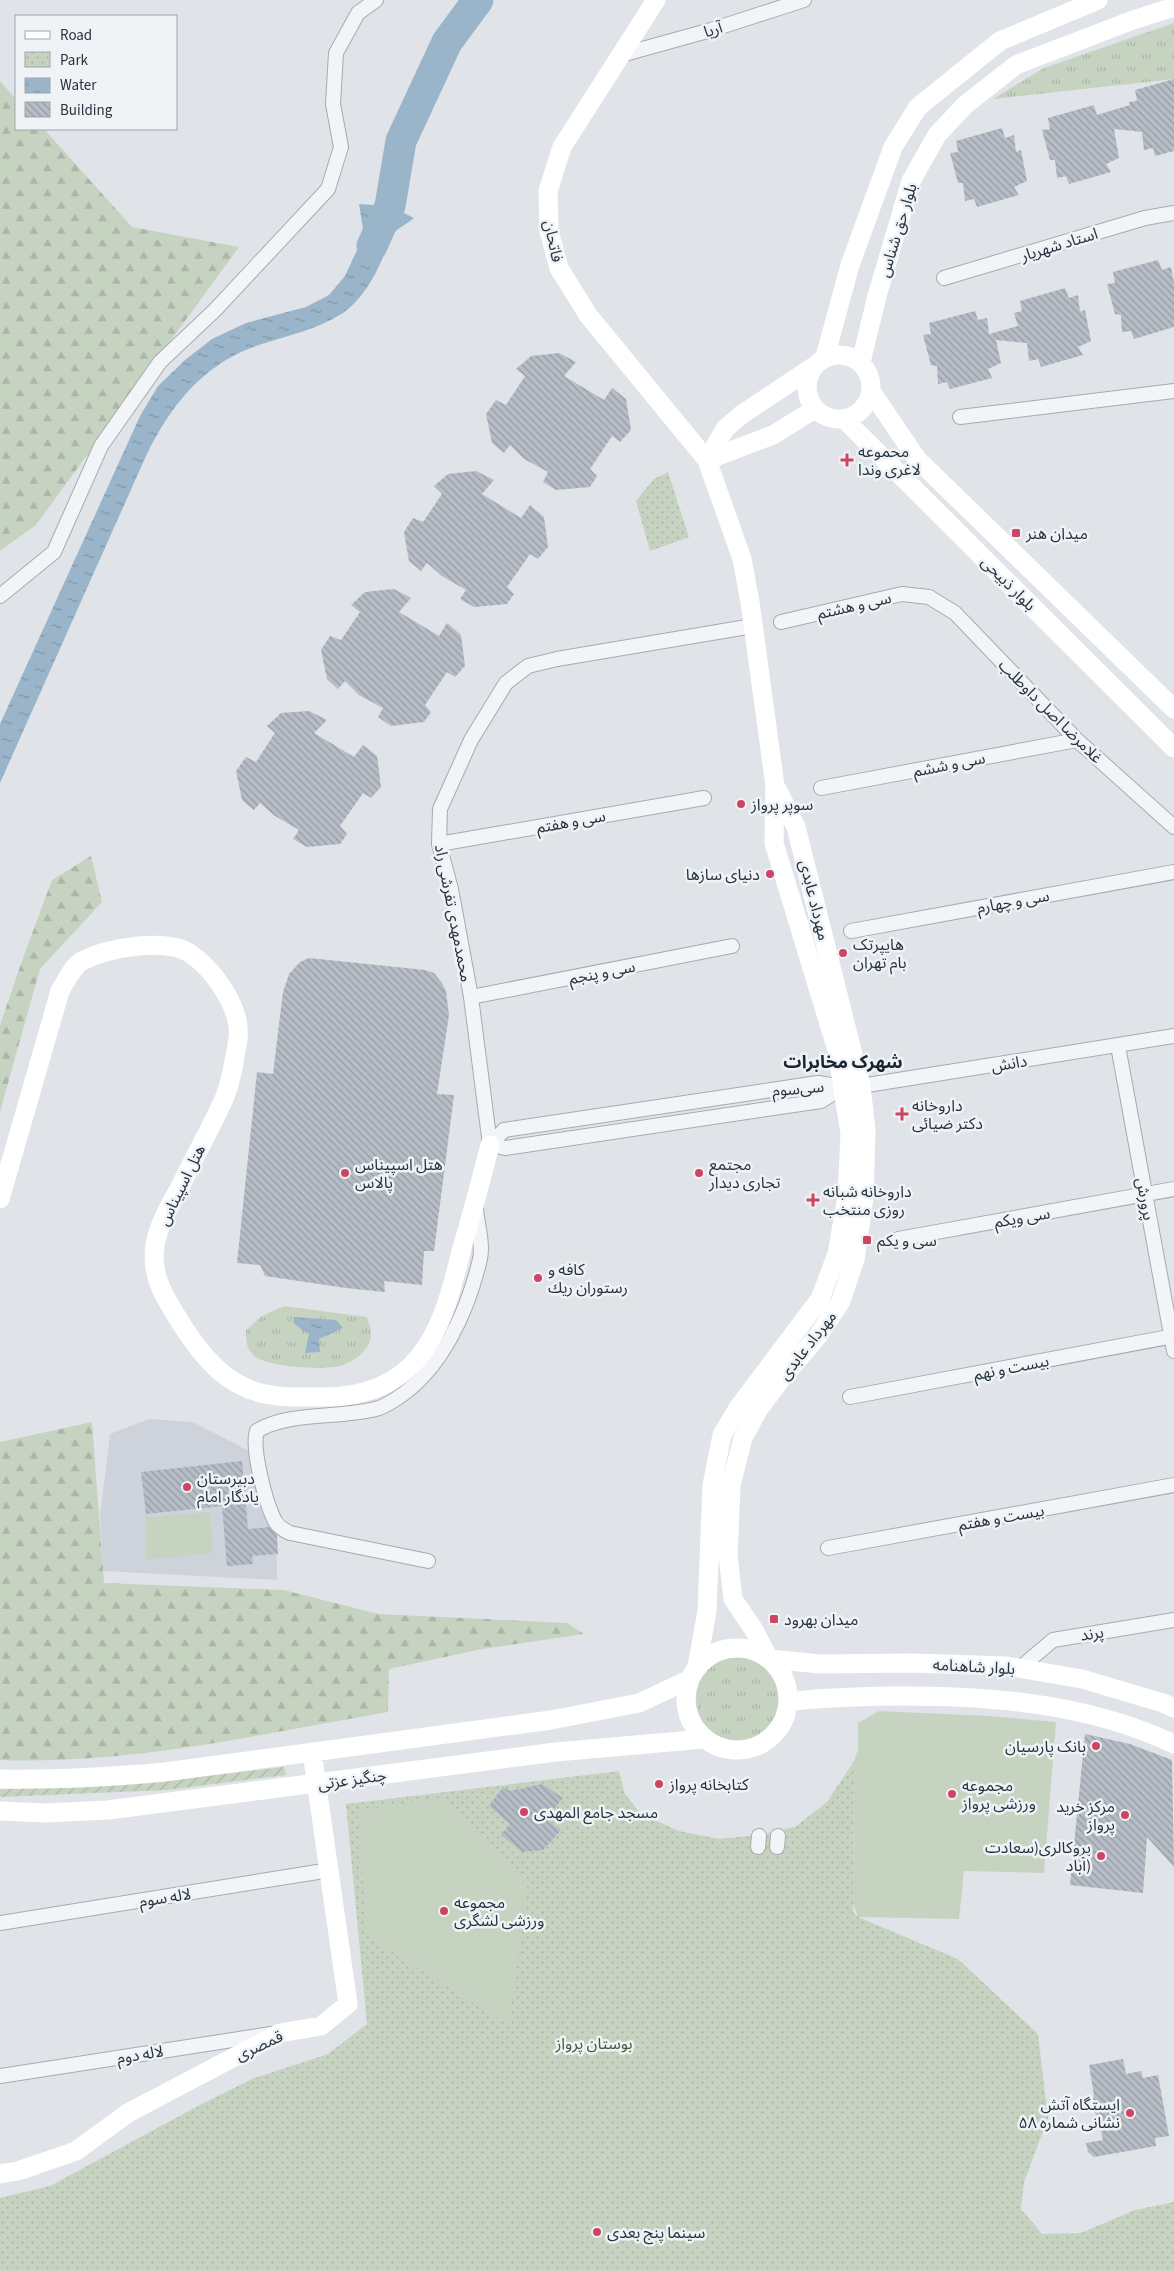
<svg xmlns="http://www.w3.org/2000/svg" width="1174" height="2271" font-family="'Source Sans 3','Noto Sans Arabic',sans-serif">
<style>
.built{fill:#ced3db}
.grass{fill:url(#grass-tufts)}
.forest{fill:url(#forest-firs)}
.park{fill:url(#park-dots)}
.garden{fill:url(#garden-furrows)}
.pitch{fill:#c7d3c1}
.water{fill:url(#water-ripples)}
.lines{fill:none;stroke-linecap:round;stroke-linejoin:round}
.river{stroke:#9ab5c9;stroke-width:31}
.building{fill:url(#building-back-hatch)}
.street-casing{stroke:#a5abb3;stroke-width:16}
.street{stroke:#f2f4f7;stroke-width:14}
.secondary{stroke:#fff;stroke-width:19}
.poi-dot{fill:#ce4464;stroke:#eff3f6;stroke-width:2}
.labels{text-anchor:middle;stroke-width:5;stroke-linejoin:round;paint-order:stroke}
.street-label{font-size:16px;fill:#283340;stroke:#eff3f6}
.poi-label{font-size:16px;fill:#283340;stroke:#eff3f6;text-anchor:start}
.park-label{font-size:16px;fill:#405c36;stroke:#eff3f6}
.neighbourhood-label{font-size:18px;font-weight:bold;fill:#1b2431;stroke:#eff3f6}
</style>
<defs>
<pattern id="grass-tufts" width="24" height="20" patternUnits="userSpaceOnUse" patternTransform="scale(1.25)"><rect width="24" height="20" fill="#c7d3c1"/><path d="M3 7l-1-3M5 7V3M7 7l1-3M15 17l-1-3M17 17v-4M19 17l1-3" fill="none" stroke="#abb6a7"/></pattern>
<pattern id="forest-firs" width="22" height="20" patternUnits="userSpaceOnUse" patternTransform="scale(1.25)"><rect width="22" height="20" fill="#c7d3c1"/><path d="M5 1l3.5 6h-7zM16 11l3.5 6h-7z" fill="#abb6a7"/></pattern>
<pattern id="park-dots" width="8" height="8" patternUnits="userSpaceOnUse" patternTransform="scale(1.25)"><rect width="8" height="8" fill="#c7d3c1"/><path d="M2 2h.1M6 6h.1" fill="none" stroke="#abb6a7" stroke-width="1.8" stroke-linecap="round"/></pattern>
<pattern id="garden-furrows" width="10" height="10" patternUnits="userSpaceOnUse" patternTransform="scale(1.25)"><rect width="10" height="10" fill="#c7d3c1"/><path d="M-1 1l2-2M0 10L10 0M9 11l2-2" fill="none" stroke="#abb6a7"/></pattern>
<pattern id="water-ripples" width="26" height="14" patternUnits="userSpaceOnUse" patternTransform="scale(1.25)"><rect width="26" height="14" fill="#9ab5c9"/><path d="M2 4q2-2 4 0t4 0M15 11q2-2 4 0t4 0" fill="none" stroke="#7e94a5"/></pattern>
<pattern id="building-back-hatch" width="6" height="6" patternUnits="userSpaceOnUse" patternTransform="scale(1.25)"><rect width="6" height="6" fill="#b7bdc6"/><path d="M-1 5l2 2M0 0l6 6M5-1l2 2" fill="none" stroke="#959aa2"/></pattern>
</defs>
<rect width="100%" height="100%" fill="#e0e4e9"/>
<!-- built -->
<path class="built" d="M149 1419 193 1422 263 1458 276 1516 277 1580 103 1571 100 1515 110 1434Z"/>
<!-- grass -->
<path class="grass" d="M1174 23V79L993 99 1044 68Z
M284 1306 367 1317C368 1322 372 1331 371 1336 370 1350 353 1363 339 1366 322 1370 265 1367 253 1355 246 1348 246 1339 246 1330L262 1316Z
M696 1699a42 42 0 1 1 84 0a42 42 0 1 1-84 0Z"/>
<!-- forest -->
<path class="forest" d="M0 81 16 99V129H44L132 227 239 247 36 525 0 551Z
M91 856 102 902 40 969 0 1112V1025L23 958 52 880Z
M92 1422 104 1583 284 1590 378 1614 567 1623 584 1634 482 1649 389 1669 388 1712C261 1734 130 1765 0 1760V1442Z"/>
<!-- park -->
<path class="park" d="M668 472 689 537 650 551 636 501 654 479Z
M854 1761 853 1912 858 1917 958 1959 1038 2034 1048 2118 1024 2182 1021 2209 1042 2234 1081 2233 1135 2210 1174 2202V2271H0V2198L50 2186 198 2106 252 2079 328 2054 367 2024 346 1804 619 1771 625 1794 641 1814 679 1831 719 1839 757 1835 795 1827 827 1802Z"/>
<!-- garden -->
<path class="garden" d="M284 1767 286 1775 167 1790 0 1797V1789L154 1782Z"/>
<!-- pitch -->
<path class="pitch" d="M210 1512 213 1553 146 1560V1517Z
M879 1711 989 1716 1056 1722 1044 1873 964 1871 959 1919 858 1917 853 1904 854 1761 858 1750V1723Z
M441 1798 527 1886 509 2025 367 1936 358 1811Z"/>
<!-- water -->
<path class="water" d="M359 204 390 206 414 218C407 224 393 231 387 239 385 243 385 250 384 254 377 274 361 301 343 313 317 330 288 335 259 345 204 363 170 406 146 456L0 783V724L140 416 158 386 185 360 212 339 246 323 306 307 329 295 345 276 364 235Z
M294 1317 336 1320 343 1328 319 1339 320 1352 305 1353 309 1333 303 1331 294 1323Z"/>
<g class="lines">
<!-- river -->
<path class="river" d="M372 246 390 206 401 141 447 42 478 0"/>
</g>
<!-- building -->
<path class="building" d="M1174 79V151L1155 156 1153 148 1144 150 1142 132 1114 129 1119 158 1106 164 1111 172 1069 184 1066 176 1057 178 1055 160H1050L1042 130 1050 129 1048 118 1094 105 1097 115 1130 105 1129 102 1137 101 1135 90Z
M1002 128 1005 138 1014 135 1016 152 1021 150 1027 181 1014 187 1019 195 977 207 974 199 965 201 963 183H958L950 153 958 152 956 141Z
M1158 260 1162 270 1171 267 1174 283V327L1134 339 1131 331 1122 332 1121 315 1115 314 1107 284 1115 283 1113 272Z
M1065 288 1069 298 1078 295 1080 312 1085 310 1091 341 1078 347 1083 355 1041 367 1038 359 1029 361 1027 343 996 340 1001 363 988 369 992 378 950 389 947 382 938 384 937 366 931 365 923 335 931 334 929 323 975 311 978 320 987 318 989 334 1018 326 1014 313 1022 311 1020 301Z
M559 353 576 362 564 376 604 400 612 388 626 399 631 430 620 442 612 436 590 469 597 476 590 487 556 490 543 482 548 472 524 459 510 445 504 453 492 443 486 414 496 400 506 405 525 376 516 369 531 356Z
M476 471 494 480 482 494 521 518 530 505 544 517 548 547 538 559 530 554 507 587 514 594 507 604 474 607 460 599 466 590 442 576 427 563 421 571 409 561 404 532 413 518 423 522 442 494 434 486 448 474Z
M394 589 411 598 399 612 439 636 447 623 461 635 465 666 455 677 447 672 425 705 431 712 424 722 391 726 378 717 383 708 359 695 345 681 338 689 327 679 321 650 330 636 341 640 360 612 351 605 365 592Z
M309 711 327 720 314 733 354 757 363 745 377 756 381 787 371 798 363 793 340 826 347 834 340 844 307 847 293 839 299 830 275 816 260 803 254 810 242 800 236 771 246 757 256 762 275 733 267 726 281 713Z
M309 958 425 970 434 973 442 983 446 991 449 1015 437 1094 454 1095 434 1251H424L422 1285 384 1281 385 1292 346 1288 265 1276 260 1265 237 1263 257 1072 273 1074 283 992 289 974 300 962Z
M242 1461 248 1529 269 1527 277 1536 278 1554 252 1556 253 1564 227 1566 222 1506 146 1514 141 1472Z
M1085 1734 1130 1744 1172 1760 1174 1867 1147 1837 1143 1893 1070 1885Z
M542 1784 563 1798 546 1819 561 1830 543 1850 522 1852 501 1835 510 1824 489 1806 503 1787 510 1791Z
M1123 2059 1126 2074 1141 2071 1143 2078 1158 2075 1169 2136 1155 2138 1156 2146 1094 2157 1088 2152 1086 2143 1103 2140 1098 2118 1092 2108 1094 2095 1089 2065Z"/>
<g class="lines">
<defs>
<path id="street" d="M621 55 711 30 804 0
M944 278 1145 218 1174 213
M960 417 1174 391
M0 596 54 552 101 446 160 362 215 310 328 189 341 147 333 104 336 53 358 13 376 0
M781 622 902 594 929 597 955 613 1077 740 1174 827
M821 788 1077 740
M439 844 704 798
M851 931 1174 872
M471 997 732 946
M1118 1046 1174 1351
M490 1145 471 997 451 889 439 844 440 809 471 740 506 683 528 666 557 659 753 626
M490 1145 504 1130 818 1083 843 1087 861 1086 1174 1036
M490 1145 505 1148 821 1101 843 1087
M898 1239 1174 1189
M850 1397 1174 1336
M828 1548 1174 1485
M428 1561 290 1533C284 1530 278 1527 275 1521 266 1504 251 1448 257 1431 288 1411 342 1419 379 1408 385 1406 391 1402 396 1399 442 1370 468 1310 480 1259 483 1245 478 1225 476 1210
M1020 1668 1053 1640 1174 1620
M758 1847 759 1836
M777 1847 778 1836
M0 1923 330 1870
M0 2076 271 2034"/>
</defs>
<!-- street casing -->
<use href="#street" class="street-casing"/>
<!-- street -->
<use href="#street" class="street"/>
<!-- secondary -->
<path class="secondary" d="M656 0 562 147 548 191 549 231 559 268 588 315 707 460 742 559 750 602 775 786 774 843 837 1050 850 1134 847 1197 837 1254 820 1299 738 1408 722 1435 712 1485 707 1611 697 1667
M807 387a32 32 0 1 1 64 0a32 32 0 1 1-64 0Z
M825 357 850 265 893 147 918 107 1000 41 1098 0
M861 362 877 296 911 181 937 135 965 105 1016 65 1133 20 1174 7
M871 391 917 459 1174 709
M844 419 1174 748
M707 460 725 429 741 415 813 367
M707 460 773 435 815 409
M777 789 796 827 861 1086 866 1130 864 1198 855 1259 841 1301 818 1336 782 1378 758 1410 743 1438 731 1485 728 1556 733 1599 754 1630 769 1659 820 1664 912 1663 1006 1666 1082 1679 1163 1703 1174 1708
M0 1199 60 991C66 981 72 967 82 961 107 948 166 937 191 954 214 970 242 1009 238 1039 235 1058 231 1084 223 1101 210 1129 195 1156 182 1183 167 1212 148 1238 156 1273 159 1290 173 1310 182 1325 204 1359 229 1389 271 1395 287 1398 304 1397 319 1397 359 1398 394 1388 419 1357 444 1326 452 1286 462 1248 472 1214 481 1180 490 1145
M686 1699a51 51 0 1 1 102 0a51 51 0 1 1-102 0Z
M788 1702C821 1697 854 1697 887 1696 984 1695 1085 1702 1174 1744
M0 1779C56 1780 110 1777 165 1772L551 1720 639 1703 688 1680
M0 1811 45 1813 108 1810 556 1752 704 1739
M0 2174 18 2171 76 2151 128 2113 280 2033 321 2026 348 2004 312 1752"/>
</g>
<!-- markers -->
<g class="poi-dot">
<path d="M844.5 452.5h5v5h5v5h-5v5h-5v-5h-5v-5h5z"/>
<rect x="1011" y="528" width="10" height="10" rx="2.5"/>
<circle cx="741" cy="804" r="5"/>
<circle cx="770" cy="874" r="5"/>
<circle cx="843" cy="953" r="5"/>
<path d="M899.5 1106.5h5v5h5v5h-5v5h-5v-5h-5v-5h5z"/>
<circle cx="345" cy="1173" r="5"/>
<circle cx="699" cy="1173" r="5"/>
<path d="M810.5 1192.5h5v5h5v5h-5v5h-5v-5h-5v-5h5z"/>
<rect x="862" y="1235" width="10" height="10" rx="2.5"/>
<circle cx="538" cy="1278" r="5"/>
<circle cx="187" cy="1487" r="5"/>
<rect x="769" y="1614" width="10" height="10" rx="2.5"/>
<circle cx="1096" cy="1746" r="5"/>
<circle cx="659" cy="1784" r="5"/>
<circle cx="952" cy="1794" r="5"/>
<circle cx="524" cy="1812" r="5"/>
<circle cx="1125" cy="1815" r="5"/>
<circle cx="1101" cy="1856" r="5"/>
<circle cx="444" cy="1911" r="5"/>
<circle cx="1130" cy="2113" r="5"/>
<circle cx="597" cy="2232" r="5"/>
</g>
<g class="labels">
<!-- street labels -->
<g class="street-label">
<text transform="translate(713 29) rotate(-17)" y="6">آریا</text>
<text transform="translate(897 230) rotate(-73)" y="6">بلوار حق شناس</text>
<text transform="translate(554 241) rotate(78)" y="6">فاتحان</text>
<text transform="translate(1059 244) rotate(-17)" y="6">استاد شهریار</text>
<text transform="translate(1009 583) rotate(45)" y="6">بلوار ذبیحی</text>
<text transform="translate(854 605) rotate(-13)" y="6">سی و هشتم</text>
<text transform="translate(1051 711) rotate(45)" y="6">غلامرضا اصل داوطلب</text>
<text transform="translate(949 764) rotate(-11)" y="6">سی و ششم</text>
<text transform="translate(571 821) rotate(-10)" y="6">سی و هفتم</text>
<text transform="translate(815 900) rotate(76)" y="6">مهرداد عابدی</text>
<text transform="translate(1013 901) rotate(-10)" y="6">سی و چهارم</text>
<text transform="translate(454 913) rotate(79)" y="6">محمدمهدی تفرشی راد</text>
<text transform="translate(602 972) rotate(-11)" y="6">سی و پنجم</text>
<text transform="translate(1009 1063) rotate(-9)" y="6">دانش</text>
<text transform="translate(798 1088) rotate(-5)" y="6">سی‌سوم</text>
<text transform="translate(181 1185) rotate(-64)" y="6">هتل اسپیناس</text>
<text transform="translate(1146 1199) rotate(80)" y="6">پرورش</text>
<text transform="translate(1022 1217) rotate(-10)" y="6">سی ویکم</text>
<text transform="translate(807 1345) rotate(-52)" y="6">مهرداد عابدی</text>
<text transform="translate(1011 1367) rotate(-11)" y="6">بیست و نهم</text>
<text transform="translate(1001 1517) rotate(-10)" y="6">بیست و هفتم</text>
<text transform="translate(1092 1633) rotate(-9)" y="6">پرند</text>
<text transform="translate(974 1666) rotate(3)" y="6">بلوار شاهنامه</text>
<text transform="translate(352 1779) rotate(-8)" y="6">چنگیز عزتی</text>
<text transform="translate(165 1897) rotate(-9)" y="6">لاله سوم</text>
<text transform="translate(259 2045) rotate(-25)" y="6">قمصری</text>
<text transform="translate(140 2054) rotate(-9)" y="6">لاله دوم</text>
</g>
<!-- poi labels -->
<g class="poi-label">
<text x="858" y="457">محموعه<tspan x="858" dy="18">لاغری وندا</tspan></text>
<text x="1026" y="539">میدان هنر</text>
<text x="751" y="810">سوپر پرواز</text>
<text x="760" y="880" text-anchor="end">دنیای سازها</text>
<text x="853" y="950">هایپرتک<tspan x="853" dy="18">بام تهران</tspan></text>
<text x="912" y="1111">داروخانه<tspan x="912" dy="18">دکتر ضیائی</tspan></text>
<text x="355" y="1170">هتل اسپیناس<tspan x="355" dy="18">پالاس</tspan></text>
<text x="709" y="1170">مجتمع<tspan x="709" dy="18">تجاری دیدار</tspan></text>
<text x="823" y="1197">داروخانه شبانه<tspan x="823" dy="18">روزی منتخب</tspan></text>
<text x="877" y="1246">سی و یکم</text>
<text x="548" y="1275">كافه و<tspan x="548" dy="18">رستوران ريك</tspan></text>
<text x="197" y="1484">دبیرستان<tspan x="197" dy="18">یادگار امام</tspan></text>
<text x="784" y="1625">میدان بهرود</text>
<text x="1086" y="1752" text-anchor="end">بانک پارسیان</text>
<text x="669" y="1790">کتابخانه پرواز</text>
<text x="962" y="1791">مجموعه<tspan x="962" dy="18">ورزشی پرواز</tspan></text>
<text x="1115" y="1812" text-anchor="end">مرکز خرید<tspan x="1115" dy="18">پرواز</tspan></text>
<text x="534" y="1818">مسجد جامع المهدی</text>
<text x="1091" y="1853" text-anchor="end">پروکالری(سعادت<tspan x="1091" dy="18">آباد)</tspan></text>
<text x="454" y="1908">مجموعه<tspan x="454" dy="18">ورزشی لشگری</tspan></text>
<text x="1120" y="2110" text-anchor="end">ایستگاه آتش<tspan x="1120" dy="18">نشانی شماره ۵۸</tspan></text>
<text x="607" y="2238">سینما پنج بعدی</text>
</g>
<!-- park labels -->
<g class="park-label">
<text x="594" y="2049">بوستان پرواز</text>
</g>
<!-- neighbourhood labels -->
<g class="neighbourhood-label">
<text x="843" y="1068">شهرک مخابرات</text>
</g>
</g>
<!-- legend -->
<rect x="15" y="15" width="162" height="115" fill="#eff3f6" stroke="#9fa6ad"/>
<rect x="25" y="31" width="25" height="8" fill="#ffffff" stroke="#9fa6ad"/>
<text x="60" y="40" font-size="15" fill="#283340">Road</text>
<rect x="25" y="52" width="25" height="15" fill="url(#park-dots)" stroke="#9fa6ad"/>
<text x="60" y="65" font-size="15" fill="#283340">Park</text>
<rect x="25" y="78" width="25" height="15" fill="url(#water-ripples)" stroke="#9fa6ad"/>
<text x="60" y="90" font-size="15" fill="#283340">Water</text>
<rect x="25" y="102" width="25" height="15" fill="url(#building-back-hatch)" stroke="#9fa6ad"/>
<text x="60" y="115" font-size="15" fill="#283340">Building</text>
</svg>
